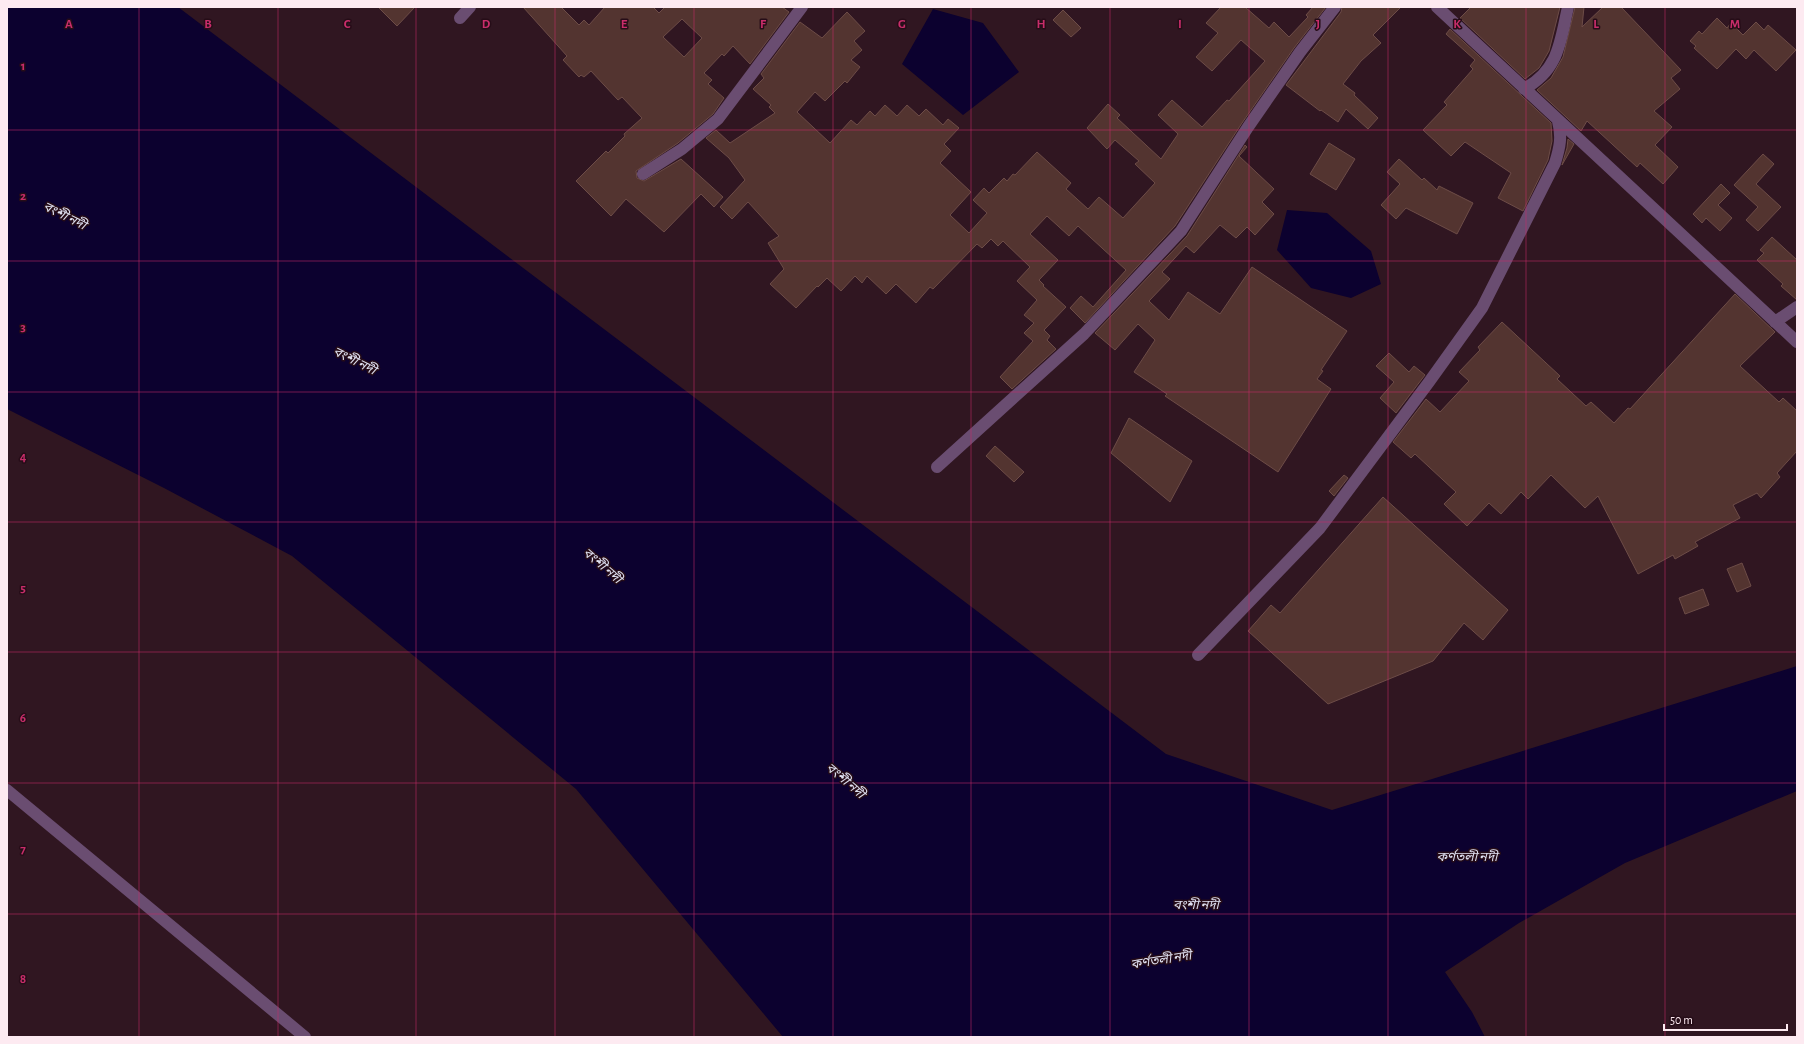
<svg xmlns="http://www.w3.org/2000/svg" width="1804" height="1044" font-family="'Alegreya Sans','Noto Sans Bengali',sans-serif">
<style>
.water{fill:#0c012f}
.building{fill:#533430;stroke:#6d4c47;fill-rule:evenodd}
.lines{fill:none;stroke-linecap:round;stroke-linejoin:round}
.minor{stroke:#6a4d71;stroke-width:12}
.grid{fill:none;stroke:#c82d6a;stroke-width:1;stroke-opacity:0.55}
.labels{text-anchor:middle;stroke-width:3;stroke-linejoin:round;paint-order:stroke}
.water-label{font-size:13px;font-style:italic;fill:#dfe0f1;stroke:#260d18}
.grid-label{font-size:13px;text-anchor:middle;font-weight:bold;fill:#c82d6a;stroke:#260d18;stroke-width:3;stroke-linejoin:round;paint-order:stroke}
</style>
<rect width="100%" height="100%" fill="#301621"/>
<!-- water -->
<path class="water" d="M7 7H178L1166 754 1332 810 1797 666V791L1625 863 1519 923 1445 972 1472 1012 1485 1037H783L576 789 292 556 164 488 7 409Z
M933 9 983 23 1019 72 963 115 902 64Z
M1287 210 1327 213 1371 251 1381 284 1351 298 1311 288 1277 250Z"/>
<!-- building -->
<path class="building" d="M378 7H415L397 26Z
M523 7H561L579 25 584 20 589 25 605 7H653L659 13 665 7H782L789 12 750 64 733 46 724 56 722 54 704 73 712 80 708 84 724 98 713 114 678 143 636 171 637 178 644 181 681 159 723 197 714 207 701 194 664 232 626 199 611 216 576 181 606 151 608 153 625 136 624 134 642 118 622 97 618 100 591 71 584 77 581 75 579 77 563 60 567 56ZM682 19 702 38 684 57 663 37Z
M1221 7H1245L1269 28 1274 22 1289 37 1308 17 1306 15 1313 7H1326L1294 48 1242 123 1175 226 1085 323 1070 308 1081 296 1093 307 1126 270 1078 226 1069 236 1047 216 1030 234 1058 260 1039 280 1044 285 1043 286 1066 307 1044 330 1050 336 1047 340 1056 349 1012 389 1000 377 1033 341 1024 333 1034 323 1024 315 1037 300 1017 281 1030 267 1003 241 998 246 991 239 982 248 977 244 933 289 930 287 916 303 896 284 886 294 867 276 862 283 855 276 841 291 827 278 818 287 817 286 796 308 770 284 784 269 768 243 779 236 748 202 732 219 720 207 745 180 729 158 706 138 716 130 730 143 775 113 769 107 771 105 753 89 764 78 761 74 800 22 822 38 847 12 865 31 854 41 862 50 851 60 860 67 847 83 845 81 825 101 815 92 797 112 830 143 851 120 857 125 870 111 875 116 885 105 897 116 907 105 919 116 926 109 943 125 948 119 959 128 944 144 951 151 940 163 971 192 950 215 969 233 987 213 973 200 984 188 989 193 1004 178 1007 181 1013 174 1015 175 1037 152 1071 183 1066 189 1088 209 1099 197 1123 218 1155 183 1135 164 1139 161 1115 140 1107 149 1087 128 1108 104 1120 115 1117 118 1161 159 1178 134 1158 115 1172 100 1202 127 1227 100 1229 101 1265 61 1241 40 1212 71 1196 57 1218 33 1206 23Z
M1342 7H1401L1373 35 1381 43 1361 61 1343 84 1355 93 1354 95 1378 118 1368 129 1346 109 1338 122 1321 110 1320 111 1286 85 1341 12Z
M1471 7H1560L1549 51 1539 68 1525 79 1460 18Z
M1575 7H1584L1582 27 1603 7H1621L1681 70 1671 78 1680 89 1654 111 1672 127 1655 145 1678 167 1663 184 1640 163 1637 167 1587 121 1581 131 1537 90 1551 78 1563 57Z
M1063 10 1081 28 1071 37 1053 20Z
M1717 18 1727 28 1731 23 1743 35 1756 22 1764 30 1768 25 1796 50 1776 71 1754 50 1746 59 1736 49 1717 69 1694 48 1696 46 1690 41 1699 31 1702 34Z
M1450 29 1551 123 1552 141 1548 160 1523 211 1498 198 1511 173 1465 142 1451 156 1423 130 1447 105 1444 102 1473 69 1470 66 1475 60 1446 34Z
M1568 139 1574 144 1562 165 1567 148Z
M1329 143 1355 159 1336 190 1310 174Z
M1245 145 1247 147 1239 156 1274 189 1262 202 1274 214 1255 235 1247 227 1236 238 1220 225 1194 253 1186 246 1162 272 1170 279 1149 301 1169 320 1188 292 1220 314 1252 267 1347 331 1321 370 1323 371 1317 379 1331 389 1278 472 1165 396 1167 394 1134 372 1155 340 1138 324 1115 350 1095 333 1187 236Z
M1763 154 1774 164 1756 184 1781 207 1758 231 1746 220 1758 207 1734 185Z
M1399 159 1422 180 1424 178 1437 190 1439 186 1473 203 1457 234 1406 208 1396 219 1381 205 1400 184 1387 172Z
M1721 184 1730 193 1718 205 1732 218 1720 231 1706 218 1702 223 1693 214Z
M1772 237 1797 260V300L1781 286 1783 284 1757 260 1764 253 1760 250Z
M1735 294 1775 332 1740 366 1779 402 1783 398 1797 411V451L1777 473 1780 477 1761 498 1757 493 1733 505 1740 518 1695 542 1698 546 1675 559 1673 555 1638 574 1598 496 1585 508 1551 475 1528 499 1521 492 1501 514 1489 503 1467 526 1444 504 1456 492 1415 454 1411 458 1393 442 1426 399 1440 412 1469 381 1459 372 1480 350 1478 347 1502 322 1560 376 1557 379 1586 406 1591 402 1614 423 1628 408 1630 409Z
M1389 353 1409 372 1414 366 1425 375 1396 413 1380 398 1394 382 1376 366Z
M1129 418 1192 461 1170 502 1111 453Z
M995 446 1024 472 1014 482 986 456Z
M1344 475 1348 478 1334 496 1329 491Z
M1383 497 1508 610 1483 640 1464 623 1433 661 1328 704 1248 631 1271 605 1280 613Z
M1742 563 1751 586 1737 592 1727 569Z
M1703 589 1709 605 1685 614 1679 598Z"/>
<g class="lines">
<!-- minor -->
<path class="minor" d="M1437 7 1797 342
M460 18 470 7
M1524 89C1559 70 1560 42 1568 7
M643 174 682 149 718 119 802 7
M1775 322 1797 307
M937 467 1084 334 1181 231 1248 127 1300 52 1335 7
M1198 655 1320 528 1429 382 1482 308 1555 163C1560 147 1562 137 1558 121
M7 790 305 1037"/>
</g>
<!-- grid -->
<path class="grid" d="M139 7V1037M278 7V1037M416 7V1037M555 7V1037M694 7V1037M833 7V1037M971 7V1037M1110 7V1037M1249 7V1037M1388 7V1037M1526 7V1037M1665 7V1037M7 130H1797M7 261H1797M7 392H1797M7 522H1797M7 652H1797M7 783H1797M7 914H1797"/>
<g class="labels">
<!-- water labels -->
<g class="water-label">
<text transform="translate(65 215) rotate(27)" y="5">বংশী নদী</text>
<text transform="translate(355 360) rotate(27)" y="5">বংশী নদী</text>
<text transform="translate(603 565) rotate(41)" y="5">বংশী নদী</text>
<text transform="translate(846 780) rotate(41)" y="5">বংশী নদী</text>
<text x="1467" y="861">কর্ণতলী নদী</text>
<text x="1196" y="909">বংশী নদী</text>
<text transform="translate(1161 959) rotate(-9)" y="5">কর্ণতলী নদী</text>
</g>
</g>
<g class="grid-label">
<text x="69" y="28">A</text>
<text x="208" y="28">B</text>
<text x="347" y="28">C</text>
<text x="486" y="28">D</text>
<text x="624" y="28">E</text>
<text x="763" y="28">F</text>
<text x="902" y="28">G</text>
<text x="1041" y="28">H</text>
<text x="1180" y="28">I</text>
<text x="1318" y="28">J</text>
<text x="1457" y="28">K</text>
<text x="1596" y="28">L</text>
<text x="1735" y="28">M</text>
<text x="23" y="70">1</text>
<text x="23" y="200">2</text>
<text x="23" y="331">3</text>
<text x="23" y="461">4</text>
<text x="23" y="592">5</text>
<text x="23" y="722">6</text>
<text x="23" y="853">7</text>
<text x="23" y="983">8</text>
</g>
<!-- border -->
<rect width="1804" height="1044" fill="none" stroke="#fdeaf1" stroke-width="16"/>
<!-- scale -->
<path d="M1664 1024v6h123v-6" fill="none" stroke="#fdeaf1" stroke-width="2"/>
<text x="1670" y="1024" font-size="12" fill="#fdeaf1" stroke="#260d18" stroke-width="3" paint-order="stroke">50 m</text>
</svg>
